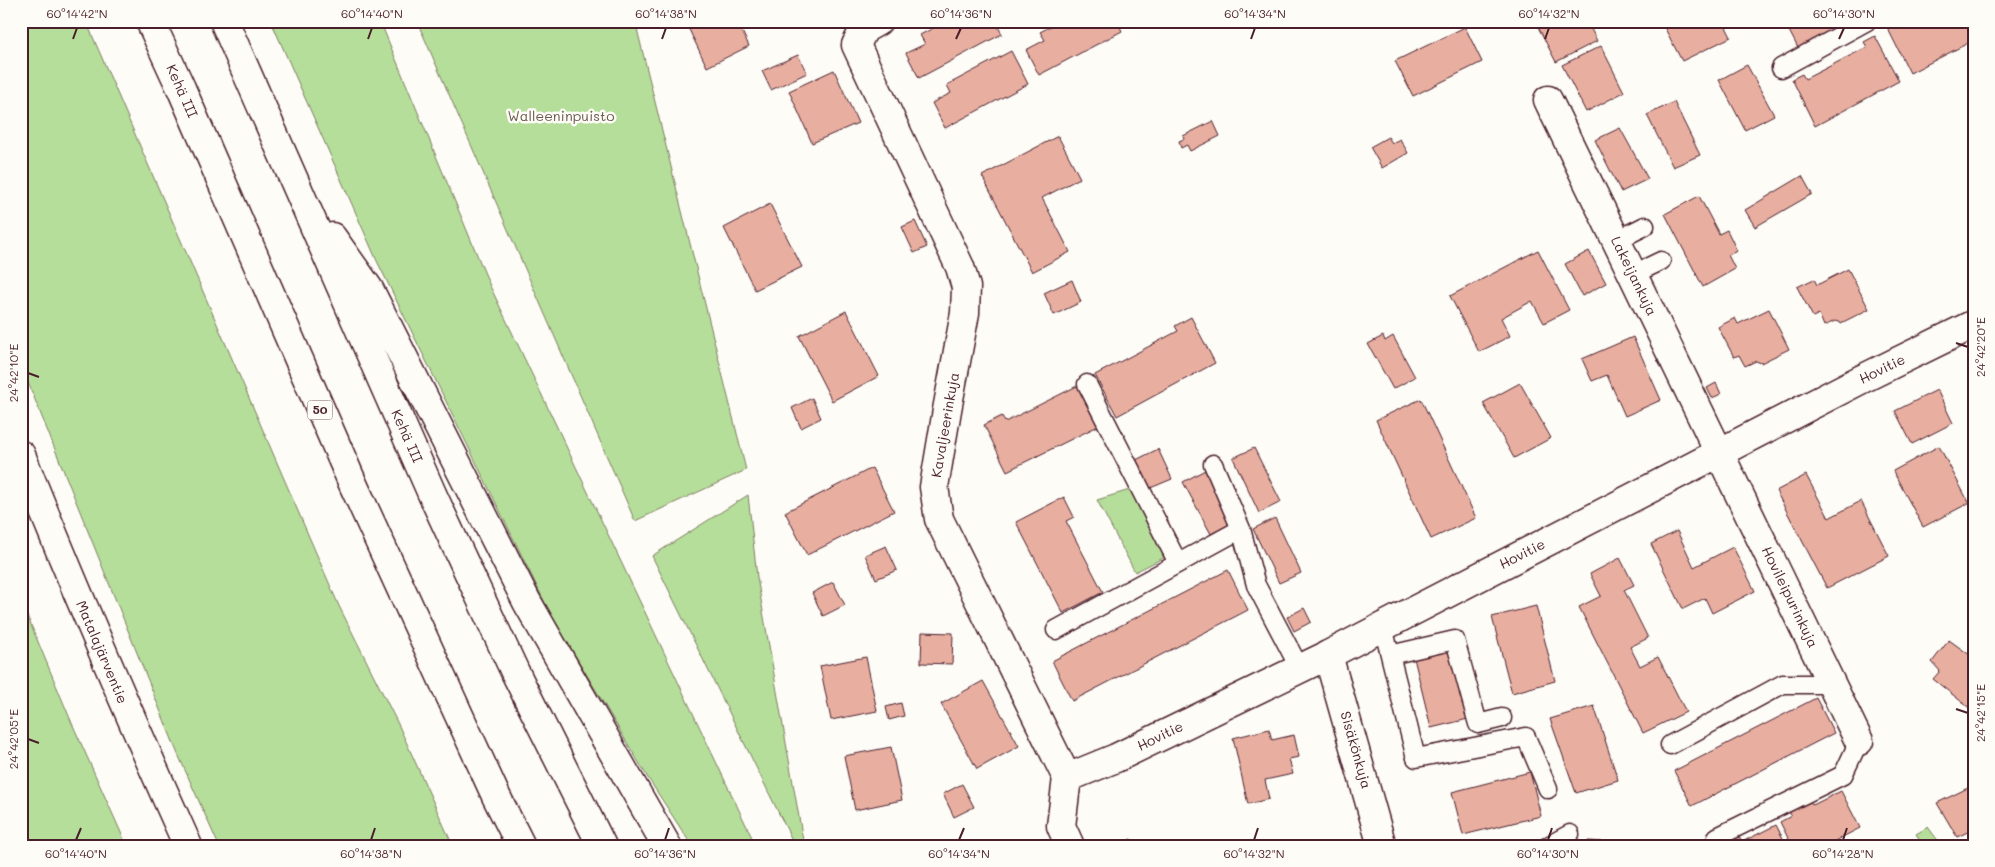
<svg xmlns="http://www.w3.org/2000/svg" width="1995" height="867" font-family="Mali,sans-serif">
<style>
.green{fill:#b5de9a;stroke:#807e62}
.building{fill:#e8afa1;stroke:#4a1f2b}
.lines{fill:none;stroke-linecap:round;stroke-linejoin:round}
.service-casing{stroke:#4a1f2b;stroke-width:21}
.minor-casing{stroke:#4a1f2b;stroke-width:31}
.secondary-casing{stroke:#4a1f2b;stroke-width:31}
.trunk-casing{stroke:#4a1f2b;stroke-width:31}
.service{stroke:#fdfcf7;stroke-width:18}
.minor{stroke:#fdfcf7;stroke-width:28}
.secondary{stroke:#fdfcf7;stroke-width:28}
.trunk{stroke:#fdfcf7;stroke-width:28}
.ticks{fill:none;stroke:#4a1f2b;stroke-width:2}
.labels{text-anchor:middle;stroke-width:5;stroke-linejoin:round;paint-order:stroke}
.shield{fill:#fdfcf7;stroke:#806168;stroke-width:1}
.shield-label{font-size:12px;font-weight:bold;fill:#4a1f2b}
.street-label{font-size:14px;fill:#4a1f2b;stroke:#fdfcf7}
.park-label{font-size:14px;fill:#6a584c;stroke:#fdfcf7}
.neatline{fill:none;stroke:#4a1f2b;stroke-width:2}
.ticks-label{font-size:12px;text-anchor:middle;fill:#4a1f2b}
</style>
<rect width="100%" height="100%" fill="#fdfcf7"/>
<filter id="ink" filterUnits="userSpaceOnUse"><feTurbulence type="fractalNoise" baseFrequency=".02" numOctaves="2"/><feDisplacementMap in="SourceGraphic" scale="10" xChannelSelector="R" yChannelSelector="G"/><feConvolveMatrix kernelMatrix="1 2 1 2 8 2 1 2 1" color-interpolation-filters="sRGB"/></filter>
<g filter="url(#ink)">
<!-- green -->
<path class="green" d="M21 21H86L339 606 399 726 453 846H219L177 752 21 365Z
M271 21H380L490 286 756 846H692L648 778 550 613 377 261Z
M417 21H635L746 470 635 521Z
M1133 489 1167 556 1135 572 1097 500Z
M748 495 757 577 804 846H795L652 556Z
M21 601 71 721 127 846H21Z
M1928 827 1942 846H1923L1916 834Z"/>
<!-- building -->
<path class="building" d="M685 21H737L749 46 707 67Z
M947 21H995L1002 34 919 78 906 53 925 44 920 35Z
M1061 21H1117L1122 31 1039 75 1026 50 1045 40 1040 32Z
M1157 21H1173L1160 28Z
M1535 21H1595L1589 25 1597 41 1556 62Z
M1661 21H1723L1731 37 1682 61Z
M1784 21H1842L1844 24 1798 48Z
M1893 21H1900L1901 24 1907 21H1974V40L1910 73 1886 25Z
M1465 27 1482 62 1413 96 1395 61Z
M1875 36 1899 81 1815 126 1792 79 1802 74 1805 79 1867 47 1864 42Z
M1601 46 1624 92 1586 112 1562 65Z
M1011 51 1028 84 945 128 932 103 951 93 947 85Z
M798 55 807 73 771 90 762 71Z
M1747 65 1774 115 1745 130 1719 80Z
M834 70 858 123 812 143 789 91Z
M1674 102 1700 155 1673 167 1647 115Z
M1213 121 1220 136 1190 151 1187 145 1181 148 1179 141 1184 139 1183 136Z
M1620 128 1648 179 1621 192 1595 140Z
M1058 136 1080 178 1042 198 1070 252 1032 272 982 176Z
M1388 137 1392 143 1400 139 1408 153 1382 168 1370 147Z
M1802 176 1812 194 1755 227 1745 210Z
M1699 196 1719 234 1727 230 1737 251 1728 255 1735 269 1703 287 1665 214Z
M770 204 802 267 755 290 724 228Z
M915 221 927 247 914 253 902 227Z
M1538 250 1569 310 1544 323 1532 301 1501 318 1510 336 1479 352 1450 296Z
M1589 251 1606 283 1582 296 1565 264Z
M1848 269 1869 309 1841 323 1835 321 1824 326 1819 314 1813 317 1797 287 1814 279 1817 285Z
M1072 280 1081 302 1054 315 1044 293Z
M1769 309 1789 349 1761 363 1756 361 1745 366 1739 355 1734 357 1718 327 1735 318 1738 324Z
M846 311 879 376 832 401 799 336Z
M1191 317 1215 363 1117 416 1095 375 1178 331 1175 326Z
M1383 336 1385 341 1393 336 1415 377 1393 389 1368 344Z
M1633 337 1661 400 1625 416 1607 375 1592 381 1582 359Z
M1520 383 1551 438 1514 458 1483 403Z
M1716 383 1721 394 1712 398 1707 388Z
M1079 385 1100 425 1007 471 984 425 1002 416 1005 422Z
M1937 390 1953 423 1912 444 1895 411Z
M812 398 821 418 801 428 792 408Z
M1421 399 1476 518 1431 539 1376 420Z
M1939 446 1969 503 1923 527 1893 471Z
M1254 448 1281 502 1259 513 1233 458Z
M1158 449 1172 479 1148 489 1136 460Z
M872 468 894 511 807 555 785 512Z
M1205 470 1232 523 1211 534 1183 482Z
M1806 475 1829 518 1861 501 1889 556 1827 588 1776 491Z
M1064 497 1074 517 1066 521 1103 592 1063 613 1016 522Z
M1275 518 1301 573 1279 583 1253 529Z
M1677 531 1694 567 1733 547 1755 591 1712 613 1705 598 1683 609 1651 544Z
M886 546 897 570 876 579 865 555Z
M1620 558 1634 585 1624 590 1648 638 1630 647 1640 666 1658 657 1686 712 1643 733 1579 607 1601 596 1590 574Z
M1228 570 1248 610 1072 701 1052 661Z
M833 582 845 605 823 616 812 593Z
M1536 606 1555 681 1512 693 1492 617Z
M1304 608 1311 622 1294 631 1287 617Z
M922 632 953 633 952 664 921 663Z
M1949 640 1974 658V708L1972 710 1933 679 1940 671 1932 662Z
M1452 648 1468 719 1431 728 1414 658Z
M866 657 877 711 831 720 820 666Z
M983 681 1019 746 977 769 941 704Z
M1816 698 1834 733 1692 806 1674 771Z
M901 703 904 716 889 720 886 707Z
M1594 706 1618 780 1576 793 1550 719Z
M1269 729 1272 740 1294 735 1299 757 1289 759 1293 774 1265 780 1269 799 1248 804 1233 738Z
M891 747 902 800 855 810 844 756Z
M1974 752V767L1968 755Z
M1530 772 1541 816 1463 835 1452 792Z
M962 784 974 807 954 817 943 794Z
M1974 785V829L1957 837 1937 803Z
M1841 791 1860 828 1825 846H1792L1780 822 1791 816 1788 808 1807 798 1813 805Z
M1776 825 1787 846H1715L1737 834 1742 842Z
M1131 839 1134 846H1117Z
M1588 841 1660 845 1588 846Z"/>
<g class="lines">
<defs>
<path id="service" d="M1781 68 1867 21
M1617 240 1645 226
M1634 274 1661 261
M1087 384 1178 563
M1213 464 1241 529 1256 585 1300 669
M1383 627 1416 758 1526 737 1548 789
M1056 630 1241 529
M1390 655 1455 640 1478 724 1502 718
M1670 745 1783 684H1832
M1717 837 1843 775 1859 741
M1548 846 1570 834"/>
<path id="minor" d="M878 21 864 29 856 45 960 267 966 287 965 313 947 410 934 487 939 519 1067 778 1061 826 1070 846
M1548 100 1859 741
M1328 655 1382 846
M1067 778 1116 758 1328 655 1860 380 1974 324"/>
<path id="secondary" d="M21 455C74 587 130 717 188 846"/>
<path id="trunk" d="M150 21 181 88 353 484 496 796 521 846
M224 21 433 496 515 672 602 846
M332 237 369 289 527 602 667 846"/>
</defs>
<!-- service casing -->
<use href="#service" class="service-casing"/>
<!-- minor casing -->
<use href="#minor" class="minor-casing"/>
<!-- secondary casing -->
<use href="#secondary" class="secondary-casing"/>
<!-- trunk casing -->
<use href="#trunk" class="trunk-casing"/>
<!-- service -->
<use href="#service" class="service"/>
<!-- minor -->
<use href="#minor" class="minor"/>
<!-- secondary -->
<use href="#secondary" class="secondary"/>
<!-- trunk -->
<use href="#trunk" class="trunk"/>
</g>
</g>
<!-- ticks -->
<path class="ticks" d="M73 39 77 28M368 39 372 28M662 39 666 28M956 39 961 28M1251 39 1255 28M1545 39 1549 28M1839 39 1844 28M1956 343 1968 347M28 373 39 377M1956 709 1968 713M28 739 39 743M76 840 81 828M371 840 375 828M665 840 669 828M959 840 964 828M1254 840 1258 828M1548 840 1552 828M1843 840 1847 828"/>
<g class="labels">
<!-- shield labels -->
<rect class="shield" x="307.5" y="400.5" width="25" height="19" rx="4"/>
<g class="shield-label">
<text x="320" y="414">50</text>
</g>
<!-- street labels -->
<g class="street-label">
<text transform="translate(182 91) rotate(66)" y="5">Kehä III</text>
<text transform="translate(1634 276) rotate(64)" y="5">Lakeijankuja</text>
<text transform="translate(1882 369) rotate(-26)" y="5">Hovitie</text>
<text transform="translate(945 425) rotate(-80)" y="5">Kavaljeerinkuja</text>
<text transform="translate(407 436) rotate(66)" y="5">Kehä III</text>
<text transform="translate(1522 554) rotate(-27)" y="5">Hovitie</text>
<text transform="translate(1790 597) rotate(64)" y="5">Hovileipurinkuja</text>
<text transform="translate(102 652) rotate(67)" y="5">Matalajärventie</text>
<text transform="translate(1160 736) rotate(-26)" y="5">Hovitie</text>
<text transform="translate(1356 750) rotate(74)" y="5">Sisäkönkuja</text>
</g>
<!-- park labels -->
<g class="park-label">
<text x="561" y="121">Walleeninpuisto</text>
</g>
</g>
<!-- margin -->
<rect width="1995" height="867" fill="none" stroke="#fdfcf7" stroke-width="55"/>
<rect x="28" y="28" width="1940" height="812" class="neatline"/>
<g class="ticks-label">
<text x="77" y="18">60°14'42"N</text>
<text x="372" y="18">60°14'40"N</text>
<text x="666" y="18">60°14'38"N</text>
<text x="961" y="18">60°14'36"N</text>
<text x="1255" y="18">60°14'34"N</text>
<text x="1549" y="18">60°14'32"N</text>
<text x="1844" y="18">60°14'30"N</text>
<text transform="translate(1981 347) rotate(-90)" y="4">24°42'20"E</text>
<text transform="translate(14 373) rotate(-90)" y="4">24°42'10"E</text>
<text transform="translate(1981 713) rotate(-90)" y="4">24°42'15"E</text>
<text transform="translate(14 739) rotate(-90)" y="4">24°42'05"E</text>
<text x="76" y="858">60°14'40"N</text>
<text x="371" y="858">60°14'38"N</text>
<text x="665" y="858">60°14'36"N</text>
<text x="959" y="858">60°14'34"N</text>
<text x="1254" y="858">60°14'32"N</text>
<text x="1548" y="858">60°14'30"N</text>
<text x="1843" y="858">60°14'28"N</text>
</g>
</svg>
